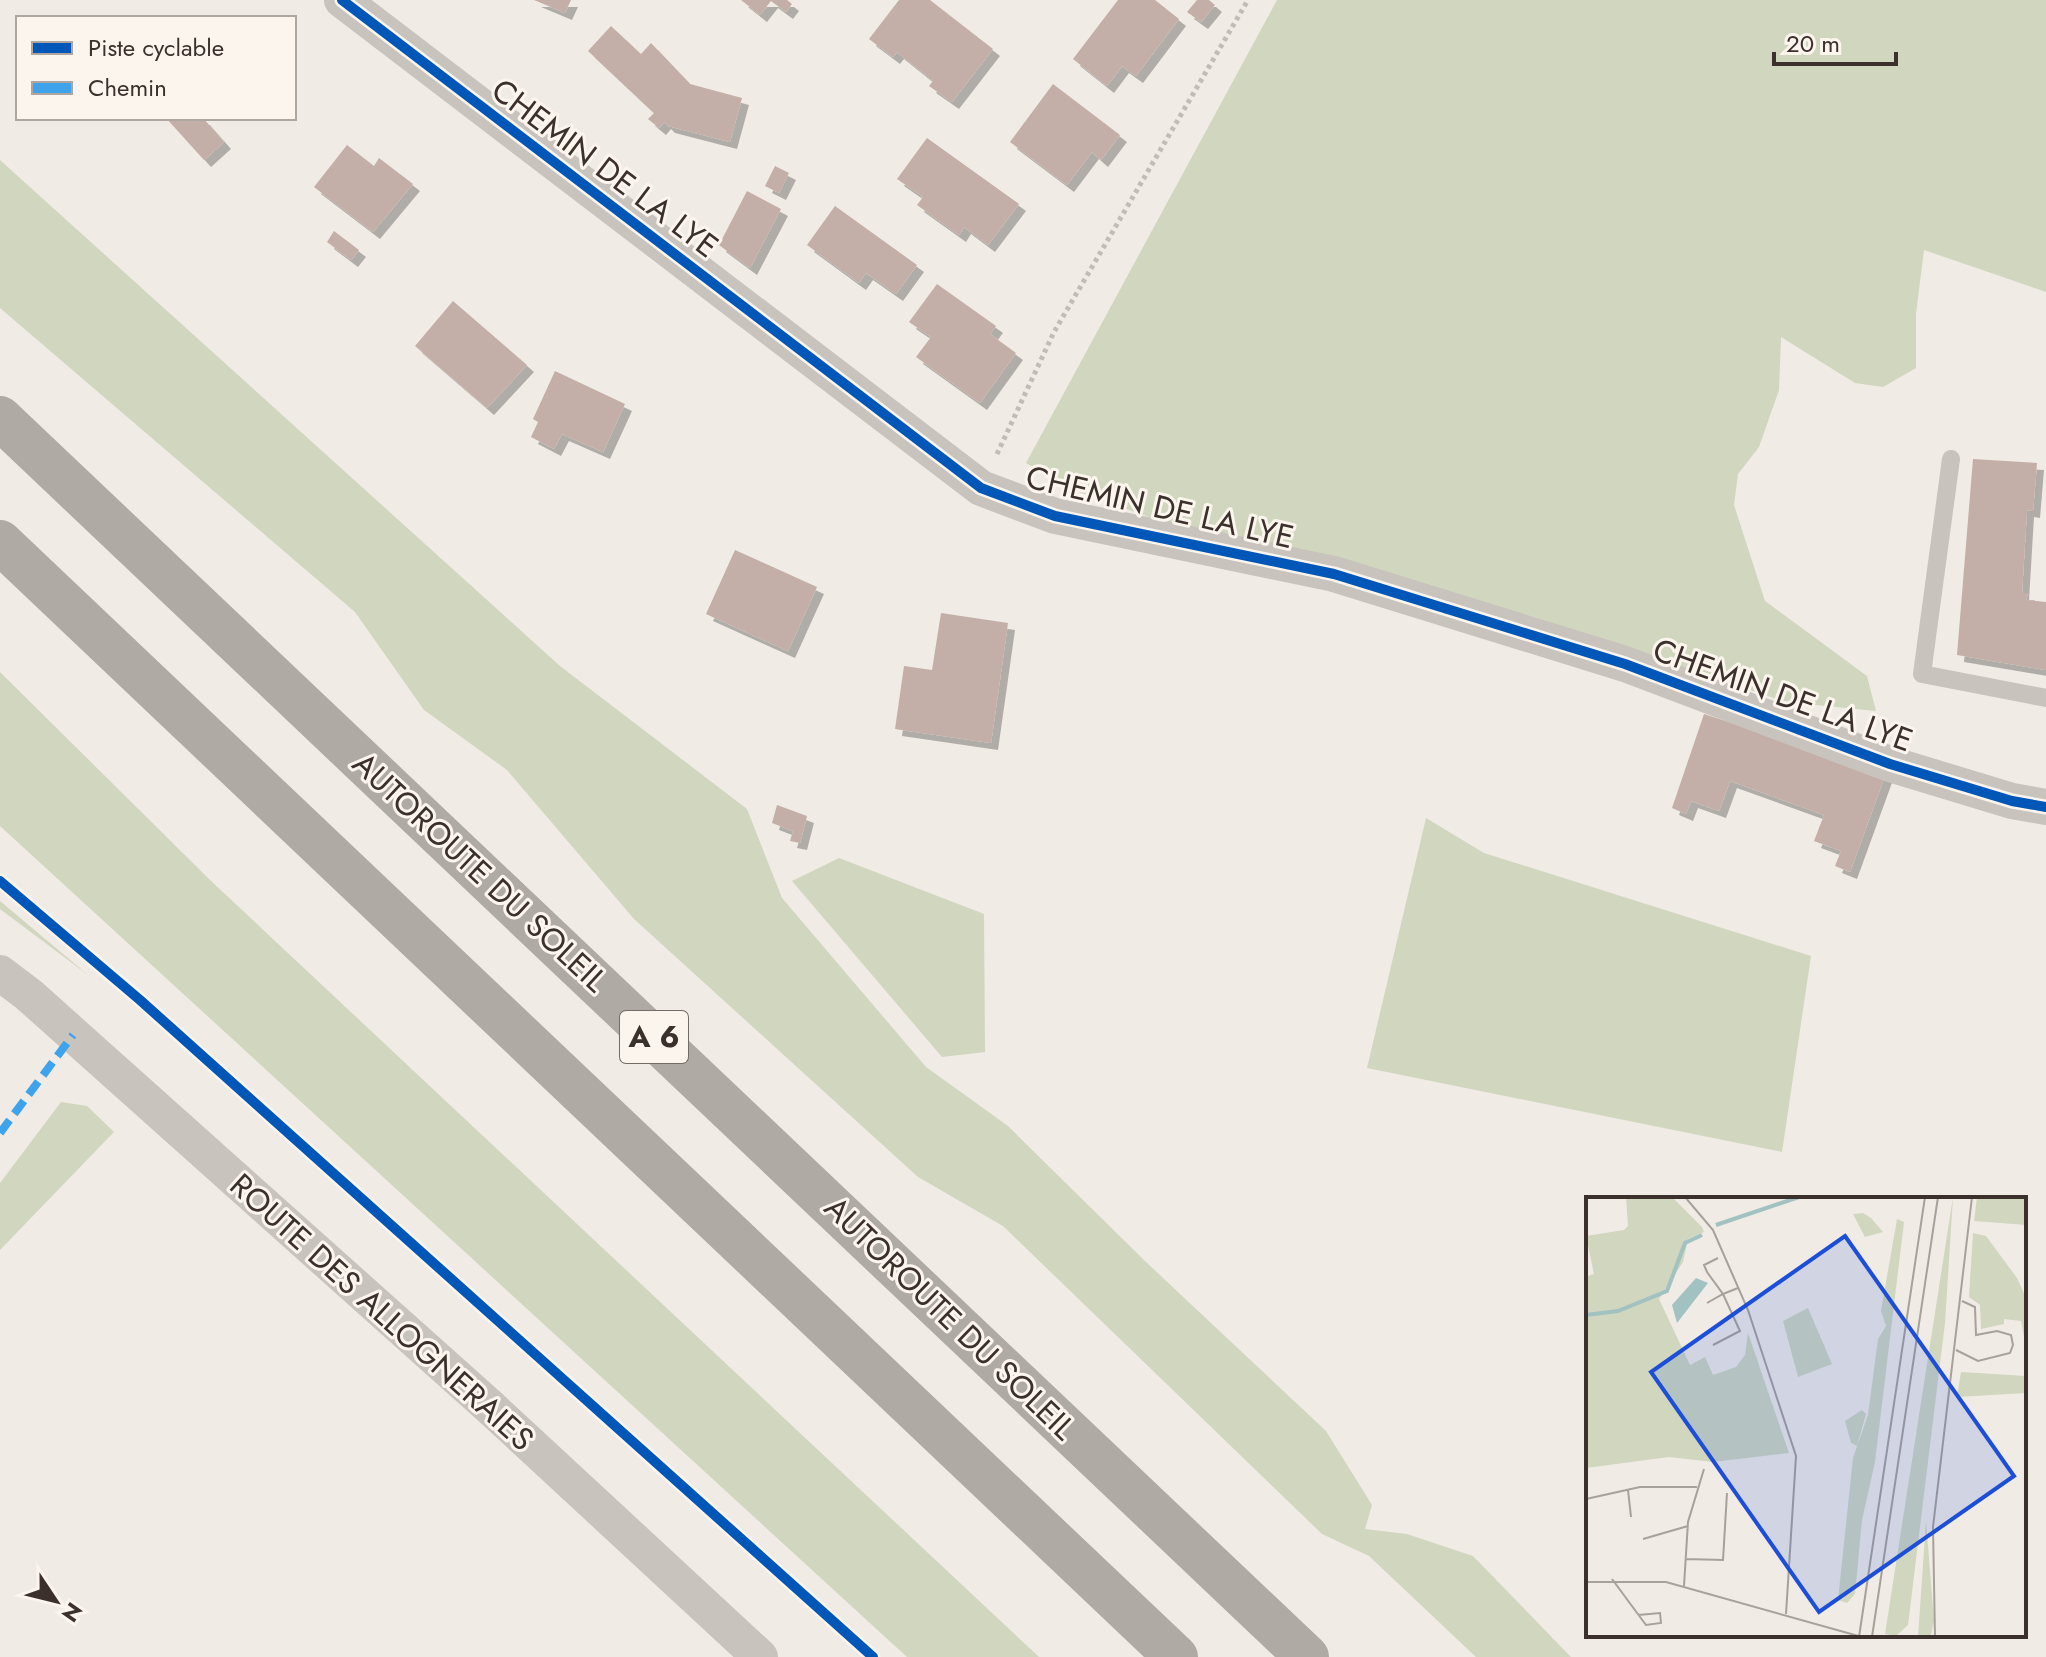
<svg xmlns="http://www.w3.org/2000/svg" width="2046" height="1657" font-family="Jost,sans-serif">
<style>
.green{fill:#d1d6bf}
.building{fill:#c3afa7;filter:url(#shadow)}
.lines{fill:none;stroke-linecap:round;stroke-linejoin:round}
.path{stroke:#c2bbb6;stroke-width:5;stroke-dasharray:4 4;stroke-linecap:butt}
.lane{stroke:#c9c3be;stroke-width:18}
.street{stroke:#c9c3be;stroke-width:36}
.highway{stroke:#afaaa4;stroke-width:44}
.quiet{stroke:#3fa3eb;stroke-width:8;stroke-dasharray:16 8;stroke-linecap:butt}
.cycleway-casing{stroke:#fbf5ee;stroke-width:15}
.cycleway{stroke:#0057b8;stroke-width:10}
.labels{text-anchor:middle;stroke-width:6;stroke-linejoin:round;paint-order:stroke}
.shield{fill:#fbf5ee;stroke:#756b66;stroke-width:2}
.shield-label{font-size:30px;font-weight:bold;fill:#3b302b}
.street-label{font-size:32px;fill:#3b302b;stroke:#fbf5ee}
.inset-river{fill:none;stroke:#a1c2c1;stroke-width:4}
.inset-road{fill:none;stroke:#a8a09b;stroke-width:2}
.view{fill:#1d4ed8;fill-opacity:0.15;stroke:#1d4ed8;stroke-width:4}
.inset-edge{fill:none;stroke:#3b302b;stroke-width:4}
</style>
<defs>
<filter id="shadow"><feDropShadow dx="7" dy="7" stdDeviation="0" flood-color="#0004"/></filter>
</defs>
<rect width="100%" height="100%" fill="#f0ebe5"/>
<!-- green -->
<path class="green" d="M1277 0H2046V292L1924 250 1916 314V368L1883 387 1855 383 1781 337 1779 390 1759 447 1738 474 1734 505 1765 601 1867 676 1876 711 1786 702 1533 617 1152 518 1073 490 1026 463Z
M0 160 560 666 747 809 782 898 926 1067 1008 1126 1146 1262 1326 1431 1372 1505 1365 1529 1407 1534 1473 1556 1571 1657H1476L1369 1556 1322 1534 1003 1226 918 1177 634 919 507 770 424 710 355 612 0 308Z
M0 672 210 880 1039 1657H907L0 826Z
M1426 818 1484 853 1811 956 1782 1152 1367 1068Z
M839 858 984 914 985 1052 942 1057 792 881Z
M0 901 88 975 0 909Z
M61 1102 87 1106 114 1132 0 1250V1183Z"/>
<!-- building -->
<path class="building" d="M534 0H571L565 13Z
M741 0H787L792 4 786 12 771 1 760 15Z
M899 0H930L993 49 952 102 929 86 933 81 897 52 893 57 869 39Z
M1118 0H1155L1179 19 1136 76 1122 66 1107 86 1073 59Z
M1197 0H1209L1215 5 1201 22 1187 12Z
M611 26 641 54 651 43 690 84 742 98 730 142 668 126 664 122 659 128 648 119 654 113 588 51Z
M1053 84 1120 135 1101 160 1092 152 1067 185 1010 142Z
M166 118H203L224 142 204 160Z
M927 138 1019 204 988 245 964 227 959 235 917 205 923 197 897 179Z
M347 145 374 166 379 158 413 184 373 232 314 187Z
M775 166 789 173 779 193 765 186Z
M747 191 781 209 750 268 719 245Z
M835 206 917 265 896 294 866 273 859 283 807 245Z
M334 231 359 250 351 260 327 242Z
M937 284 996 326 990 334 1016 353 980 403 916 357 931 337 909 322Z
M453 301 527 365 487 408 415 346Z
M555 371 625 404 603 452 562 434 554 449 531 437 538 422 533 419Z
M1973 459 2037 463 2033 511 2027 510 2022 593H2028L2026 600 2046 602V670L1957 655Z
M735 550 817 587 788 651 706 614Z
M941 613 1008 623 991 743 895 729 904 666 932 670Z
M1704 714 1886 773 1850 872 1835 866 1841 851 1814 841 1824 815 1730 781 1719 811 1691 801 1686 814 1672 808Z
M777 805 807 816 800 843 790 841 793 831 772 823Z"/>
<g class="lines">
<!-- path -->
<path class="path" d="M997 454 1054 332 1248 0"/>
<!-- lane -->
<path class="lane" d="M1951 459 1922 674 2046 698"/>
<!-- street -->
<path class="street" d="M342 0 981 488 1055 516 1334 574 1625 664 1890 764 2012 801 2046 807
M0 973 29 995 490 1407 760 1657"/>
<!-- highway -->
<path class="highway" d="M0 418 1307 1657
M0 542 1176 1657"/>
<!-- quiet -->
<path class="quiet" d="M0 1133 73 1035"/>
<defs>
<path id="cycleway" d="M342 0 981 488 1055 516 1334 574 1625 664 1890 764 2012 801 2046 807
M0 881 140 1000 873 1657"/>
</defs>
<!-- cycleway casing -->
<use href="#cycleway" class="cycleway-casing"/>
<!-- cycleway -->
<use href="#cycleway" class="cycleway"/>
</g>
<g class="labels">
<!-- shield labels -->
<rect class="shield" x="620" y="1011" width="68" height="52" rx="6"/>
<g class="shield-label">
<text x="654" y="1047">A 6</text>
</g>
<!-- street labels -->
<g class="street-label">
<text transform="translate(605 168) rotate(37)" y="11">CHEMIN DE LA LYE</text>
<text transform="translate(1160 507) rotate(13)" y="11">CHEMIN DE LA LYE</text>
<text transform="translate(1783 695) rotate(20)" y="11">CHEMIN DE LA LYE</text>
<text transform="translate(480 872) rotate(43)" y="11">AUTOROUTE DU SOLEIL</text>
<text transform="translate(382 1312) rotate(42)" y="11">ROUTE DES ALLOGNERAIES</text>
<text transform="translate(950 1318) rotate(44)" y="11">AUTOROUTE DU SOLEIL</text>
</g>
</g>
<!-- overview -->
<g transform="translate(1586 1197)">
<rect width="440" height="440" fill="#f0ebe5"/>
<path d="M40 0H86L116 30 118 35 102 42 97 65 73 102 104 168 119 160 127 178 150 170 159 158 162 136 203 256 127 265 83 260 0 271V70L2 79 8 77 0 39 38 33 42 29ZM367 0 359 126 322 428 310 439 299 437ZM391 0H440V28L388 24ZM277 16 285 21 297 35 279 40 267 17ZM311 22 318 25 289 265 276 323 269 397 261 406 252 403 267 261 282 218 292 142 300 129 295 114ZM387 36 400 39 431 81 440 101V150L435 124 418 122V127L395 132 394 108 383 100ZM222 111 246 167 212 180 197 124ZM375 175 440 179V196L371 200ZM276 213 280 217 271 249 265 246 259 224ZM340 324 348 424 345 438 332 440Z" fill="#d1d6bf"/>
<path d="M110 81 122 86 91 126 86 108Z" fill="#a1c2c1"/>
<path class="inset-river" d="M130 28 213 0M0 118 32 114 81 94 99 46 116 38"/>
<path class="inset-road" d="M99 0 127 33 162 113 210 259 200 417M132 61 118 68 121 75 137 97 152 91M121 106 137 97 154 134 127 148M370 153 392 164 424 156 427 148 425 138 411 134 390 138 389 110 376 104M42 293 45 320M0 302 54 290H111M57 342 102 329M100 362 137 363 141 296M26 382 60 428 75 426 74 416 52 418M0 385H80L276 440M98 389 102 325 118 272M273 440 339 0M286 440 352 0M349 440 347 330 386 0"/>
<path class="view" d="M259 39 428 279 233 415 65 175Z"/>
<rect width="440" height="440" class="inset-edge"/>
</g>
<!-- legend -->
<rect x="16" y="16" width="280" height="104" fill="#fbf5ee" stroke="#aea6a0" stroke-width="2"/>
<rect x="32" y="42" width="40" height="12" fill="#0057b8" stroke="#aea6a0" stroke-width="2"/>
<text x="88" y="56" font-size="24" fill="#3b302b">Piste cyclable</text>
<rect x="32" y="82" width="40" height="12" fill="#3fa3eb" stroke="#aea6a0" stroke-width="2"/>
<text x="88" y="96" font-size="24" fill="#3b302b">Chemin</text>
<!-- north arrow -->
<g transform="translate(56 1601) rotate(125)" stroke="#fbf5ee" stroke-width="6" paint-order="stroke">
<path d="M0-6L14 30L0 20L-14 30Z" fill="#3b302b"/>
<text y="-12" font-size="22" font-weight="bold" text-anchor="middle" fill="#3b302b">N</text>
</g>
<!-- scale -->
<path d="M1774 52v12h122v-12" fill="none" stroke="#3b302b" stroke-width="4"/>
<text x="1786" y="52" font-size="24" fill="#3b302b" stroke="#fbf5ee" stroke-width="6" paint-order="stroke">20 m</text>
</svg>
